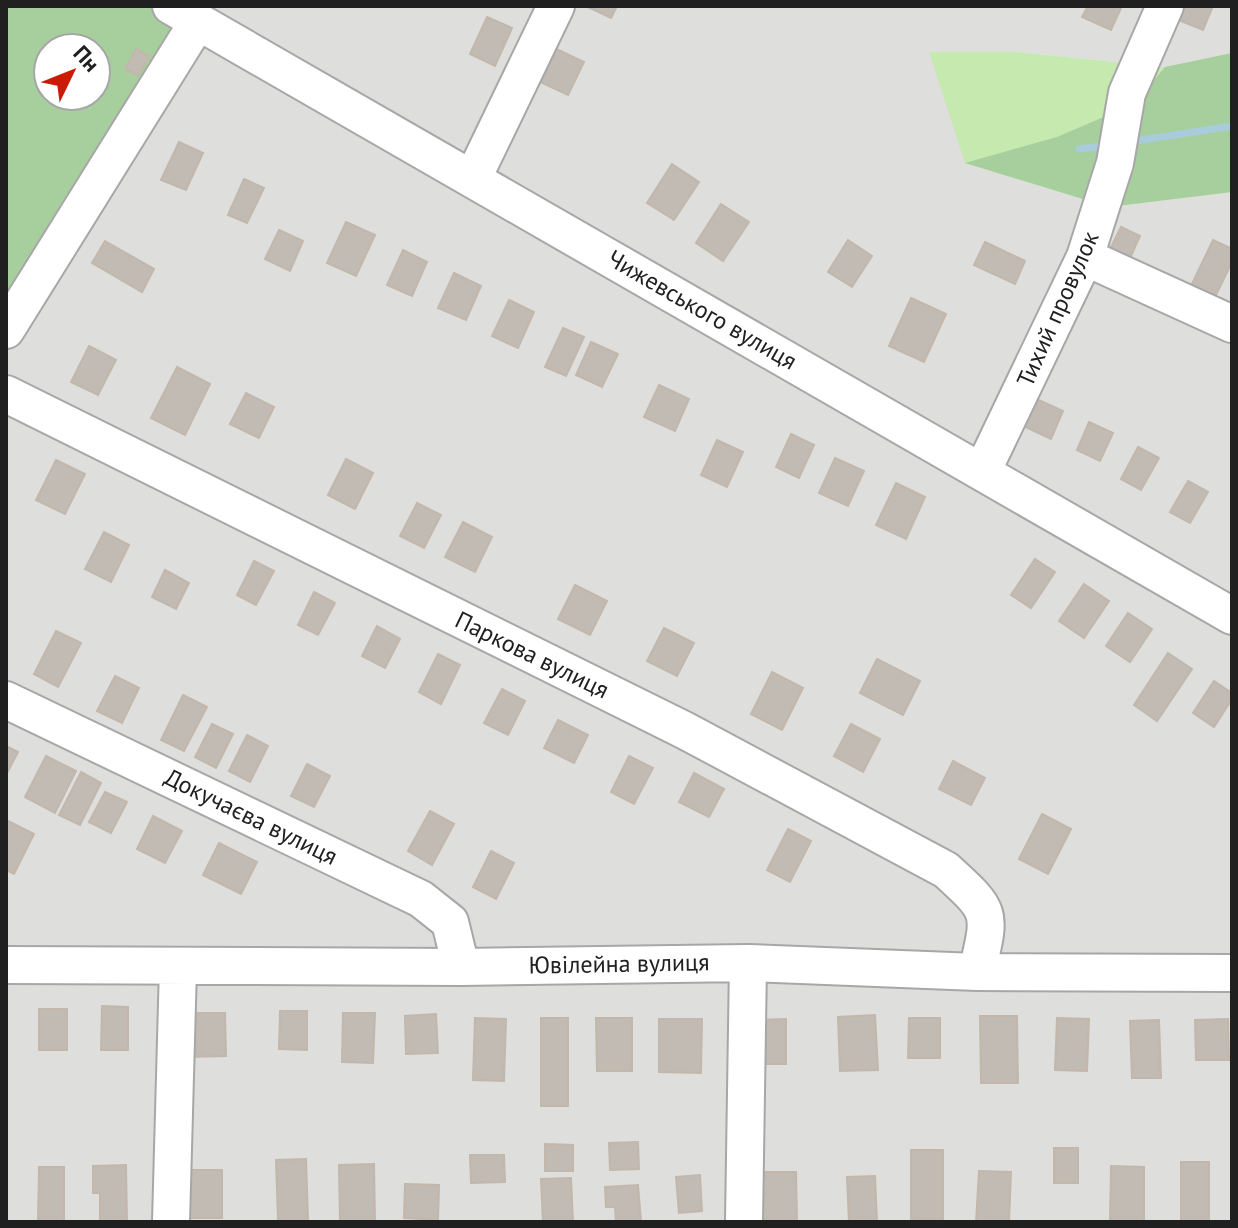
<svg xmlns="http://www.w3.org/2000/svg" width="1238" height="1228" font-family="'PT Sans',sans-serif">
<style>
.residential{fill:#dededd}
.grass{fill:#c5e9af}
.forest{fill:#a7ce9d;fill-rule:evenodd}
.lines{fill:none;stroke-linecap:round;stroke-linejoin:round}
.stream{stroke:#a9ccdd;stroke-width:7}
.building{fill:#c1bbb4;stroke:#c2b7aa;stroke-width:2}
.minor-casing{stroke:#a7a7a7;stroke-width:40}
.minor{stroke:#fff;stroke-width:36}
.labels{text-anchor:middle;stroke-width:8;stroke-linejoin:round;paint-order:stroke}
.street-label{font-size:24px;fill:#202020;stroke:#fff}
</style>
<rect width="100%" height="100%" fill="#f1eee7"/>
<!-- residential -->
<path class="residential" d="M171 6H1232V53L1165 67 1015 52H930L1109 207 1232 192V955L6 952V330Z
M740 973 1232 984V1222H6V979Z"/>
<!-- grass -->
<path class="grass" d="M929 52H1015L1165 67 1232 53V192L1109 207 965 163Z"/>
<!-- forest -->
<path class="forest" d="M6 6H171L197 23 6 330ZM48 48H96V96H48Z
M1232 53V192L1109 207 965 163 1057 137 1134 104 1165 67Z"/>
<g class="lines">
<!-- stream -->
<path class="stream" d="M1129 142 1232 126
M1079 149 1109 145"/>
</g>
<!-- building -->
<path class="building" d="M586 6H617L611 18Z
M1088 6H1122L1111 30 1082 17Z
M1176 6H1213L1203 30 1171 17Z
M487 17 512 28 495 66 470 54Z
M552 47 584 62 568 95 536 80Z
M136 49 149 56 138 76 125 69Z
M179 142 203 153 186 190 161 180Z
M672 164 699 182 674 220 647 203Z
M244 179 264 188 247 223 228 215Z
M721 204 749 222 723 261 696 243Z
M346 222 375 235 356 276 327 263Z
M1121 227 1140 236 1126 267 1106 257Z
M279 230 303 241 290 271 265 259Z
M848 240 872 256 852 287 828 272Z
M1213 240 1232 249V262L1214 299 1190 288Z
M105 241 154 269 142 292 92 263Z
M985 242 1025 261 1015 284 974 265Z
M403 250 427 262 412 296 387 285Z
M454 273 481 286 466 320 438 308Z
M911 298 946 314 924 362 889 346Z
M509 300 534 312 518 348 492 336Z
M563 328 584 337 566 376 545 367Z
M591 342 618 354 602 387 576 375Z
M89 346 116 360 98 395 71 382Z
M177 367 210 384 185 435 151 418Z
M659 385 689 399 675 431 644 417Z
M246 393 274 407 259 438 230 424Z
M1032 397 1063 411 1051 439 1019 424Z
M1089 422 1113 433 1100 461 1077 450Z
M791 434 814 445 799 478 776 467Z
M717 440 743 452 727 487 701 475Z
M1138 447 1159 458 1141 490 1121 479Z
M835 458 864 471 848 506 819 493Z
M346 459 373 473 355 509 328 495Z
M56 460 85 474 65 514 36 500Z
M1188 481 1208 492 1190 523 1170 512Z
M896 483 925 497 906 539 876 525Z
M417 503 441 515 424 548 400 536Z
M463 522 492 537 475 572 445 557Z
M104 532 129 545 111 582 85 569Z
M1035 559 1055 572 1031 608 1011 595Z
M254 561 274 571 256 605 237 595Z
M165 570 189 583 176 609 152 597Z
M1084 584 1109 601 1084 638 1059 621Z
M575 585 607 601 590 635 558 619Z
M314 592 335 603 318 635 298 625Z
M1128 613 1152 629 1130 662 1106 646Z
M377 626 400 639 385 668 362 656Z
M664 628 694 643 677 676 647 661Z
M56 631 81 643 58 687 34 674Z
M1168 653 1192 669 1157 721 1134 705Z
M438 654 460 665 441 704 419 692Z
M877 659 920 681 903 715 860 693Z
M772 672 803 688 782 730 751 714Z
M115 676 139 688 122 723 97 711Z
M1214 681 1232 693V699L1214 727 1193 713Z
M502 689 525 701 508 735 484 723Z
M183 695 207 707 184 751 161 740Z
M558 720 588 735 574 763 544 748Z
M212 724 233 734 216 768 195 757Z
M851 724 880 739 863 772 834 756Z
M247 735 268 746 250 782 229 771Z
M6 746 18 752 6 775Z
M46 756 76 771 55 813 25 797Z
M629 756 653 768 634 804 611 792Z
M953 761 985 778 971 805 939 789Z
M307 764 330 776 314 807 291 796Z
M81 772 101 783 80 825 59 815Z
M694 773 724 789 709 817 679 802Z
M105 792 127 802 111 833 89 822Z
M430 811 454 824 432 865 408 851Z
M1042 814 1071 829 1048 874 1019 859Z
M153 816 182 831 165 863 137 849Z
M6 820 34 834 14 874 6 870Z
M788 829 811 841 790 882 767 870Z
M219 843 257 862 241 894 203 875Z
M491 851 514 863 496 899 473 887Z
M102 1006 128 1007V1050H101Z
M39 1009H67V1050H39Z
M280 1011H307V1050L279 1049Z
M188 1013H225L226 1056 189 1057Z
M343 1013H375L373 1063 342 1062Z
M436 1014 438 1053 406 1054 405 1016Z
M875 1015 878 1070 840 1071 838 1017Z
M980 1016H1017L1018 1083H981Z
M475 1018 506 1019 504 1081 473 1080Z
M541 1018H568V1106H541Z
M596 1018H632V1071H597Z
M909 1018H940V1058H908Z
M1057 1018 1089 1019 1087 1071 1055 1070Z
M659 1019H702L701 1073 659 1072Z
M786 1019V1064H759L758 1020Z
M1228 1019 1229 1060H1196L1195 1020Z
M1159 1020 1161 1078H1132L1130 1021Z
M638 1142 639 1169 610 1170 609 1143Z
M545 1144 573 1145V1171H545Z
M1054 1148H1078V1183H1054Z
M911 1150H943V1220L911 1219Z
M470 1155H504L505 1182 471 1183Z
M306 1159 308 1220H278L276 1160Z
M1181 1162H1209V1221H1181Z
M374 1164 375 1222H340L339 1165Z
M126 1165 127 1222H100V1193H93V1166Z
M1111 1166 1144 1167V1222H1110Z
M39 1167H64V1222H38Z
M186 1170H222V1218H186Z
M979 1171 1011 1172 1009 1222H976Z
M760 1172H796L797 1220H761Z
M700 1175 702 1211 679 1213 676 1177Z
M875 1176 877 1222H849L847 1177Z
M571 1178 573 1222H543L541 1179Z
M405 1184 439 1185 438 1220 404 1218Z
M638 1185 641 1221 616 1222 615 1207H606L605 1187Z"/>
<g class="lines">
<defs>
<path id="minor" d="M171 6 1232 616
M473 178 556 6
M1085 257 1232 324
M6 330 197 23
M6 394 684 730 946 870C993 913 991 911 977 972
M982 472 1085 257 1115 163 1127 93 1165 6
M6 700 421 899 450 922 461 967
M6 965 461 967 748 963 977 972 1232 973
M171 1222 178 967
M744 1222 748 963"/>
</defs>
<!-- minor casing -->
<use href="#minor" class="minor-casing"/>
<!-- minor -->
<use href="#minor" class="minor"/>
</g>
<g class="labels">
<!-- street labels -->
<g class="street-label">
<text transform="translate(1058 309) rotate(-66)" y="8">Тихий провулок</text>
<text transform="translate(702 310) rotate(30)" y="8">Чижевського вулиця</text>
<text transform="translate(532 655) rotate(26)" y="8">Паркова вулиця</text>
<text transform="translate(251 817) rotate(26)" y="8">Докучаєва вулиця</text>
<text transform="translate(619 964) rotate(-1)" y="8">Ювілейна вулиця</text>
</g>
</g>
<!-- border -->
<rect width="1238" height="1228" fill="none" stroke="#202020" stroke-width="16"/>
<!-- north arrow -->
<g transform="translate(72 72) rotate(47)"><circle r="38" fill="#ffffff" stroke="#a6a6a6" stroke-width="2"/>
<path d="M0-6L14 30L0 20L-14 30Z" fill="#cb1b06"/>
<text y="-12" font-size="22" font-weight="bold" text-anchor="middle" fill="#202020">Пн</text>
</g>
</svg>
